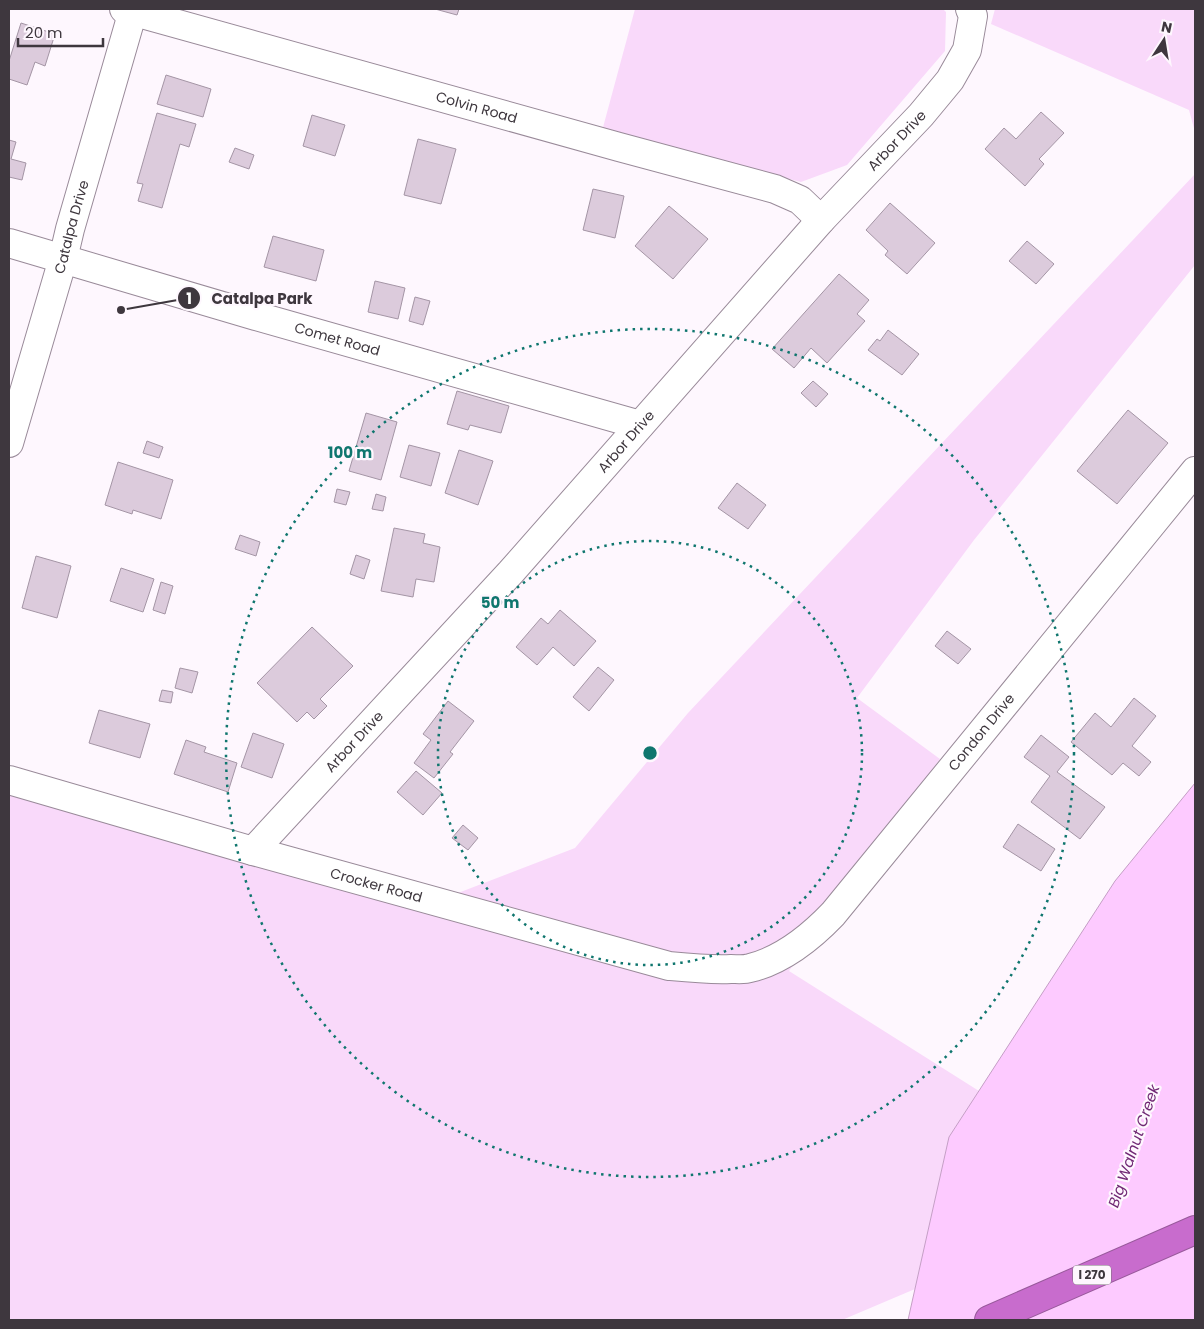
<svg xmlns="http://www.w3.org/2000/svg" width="1204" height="1329" font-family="Poppins,sans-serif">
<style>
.green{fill:#f9d9fa}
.water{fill:#fdcaff;stroke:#c49ec5}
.building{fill:#dccbdc;stroke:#a495a5}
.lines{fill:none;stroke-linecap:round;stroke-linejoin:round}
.street-casing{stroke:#998a99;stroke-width:30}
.highway-casing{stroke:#98599b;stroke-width:30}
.street{stroke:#fff;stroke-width:28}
.highway{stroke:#c86ccd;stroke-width:28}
.ring{fill:none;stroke:#0f766e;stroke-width:2.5;stroke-dasharray:2.5 5}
.labels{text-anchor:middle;stroke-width:4.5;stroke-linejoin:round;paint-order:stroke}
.shield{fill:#fef7fe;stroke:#787178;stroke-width:1}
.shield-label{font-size:12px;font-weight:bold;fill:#3e373e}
.street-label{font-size:14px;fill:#3e373e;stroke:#fef7fe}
.water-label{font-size:15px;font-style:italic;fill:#702874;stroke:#fef7fe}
.centre{fill:#0f766e;stroke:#fef7fe;stroke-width:2.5}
.ring-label{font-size:15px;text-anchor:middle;font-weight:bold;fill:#0f766e;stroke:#fef7fe;stroke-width:4.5;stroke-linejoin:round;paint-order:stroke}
.leader{fill:none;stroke:#3e373e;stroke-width:2}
.callout-dot{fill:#3e373e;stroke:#fef7fe;stroke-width:2}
.mark-label{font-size:15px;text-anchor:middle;font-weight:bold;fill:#fff}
.callout-label{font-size:15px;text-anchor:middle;font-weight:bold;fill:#3e373e;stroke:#fef7fe;stroke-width:4.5;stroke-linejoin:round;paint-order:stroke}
</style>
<rect width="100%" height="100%" fill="#fef7fe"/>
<!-- green -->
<path class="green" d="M635 9H943L946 12 945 51 847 165 801 182 602 131Z
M995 9H1195V132L1189 110 991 24Z
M1195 174V265L974 540 857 698 940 759 789 971 979 1091 949 1137 915 1289 842 1320H9V771L458 893 575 848 688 713Z"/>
<!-- water -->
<path class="water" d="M1195 783V1320H908L949 1137 1115 881Z"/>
<!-- building -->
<path class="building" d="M435 9H459L457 15Z
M21 23 55 34 45 66 35 62 27 85 9 79V61Z
M166 75 211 89 203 117 157 104Z
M1041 112 1064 133 1039 159 1044 164 1025 186 985 149 1004 128 1016 139Z
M157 113 196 124 189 147 180 144 162 208 138 201 143 184 137 183Z
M312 115 345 125 335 156 303 146Z
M418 139 456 149 441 204 404 195Z
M9 140 16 142 11 159 26 163 22 180 9 177Z
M235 148 254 155 249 169 229 162Z
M593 189 624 196 615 238 583 230Z
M890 203 935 243 907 274 885 255 888 251 866 230Z
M669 206 708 239 673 279 635 246Z
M273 236 324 250 316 281 264 267Z
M1027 241 1054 264 1036 284 1009 261Z
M839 274 869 300 857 314 865 321 827 363 811 348 794 368 772 349Z
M375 281 405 288 398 319 368 312Z
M415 297 430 301 423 325 409 321Z
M888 330 919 354 902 375 868 350 877 339 880 341Z
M813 381 828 394 816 407 801 393Z
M457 391 509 406 501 433 470 425 468 430 447 424Z
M1128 410 1168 443 1117 504 1077 471Z
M366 413 397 422 381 480 349 471Z
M147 441 163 447 159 458 143 453Z
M409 445 440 453 431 486 400 477Z
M459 450 493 461 478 505 445 493Z
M118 462 173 480 161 519 133 510 132 514 105 505Z
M737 483 766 505 748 529 718 508Z
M337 489 350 492 346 505 334 502Z
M376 494 386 497 383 511 372 509Z
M394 528 425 534 423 543 440 547 434 582 416 579 413 597 381 591Z
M240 535 260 542 256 556 235 549Z
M356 555 370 560 364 579 350 574Z
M36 556 71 566 57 618 22 608Z
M121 568 154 579 143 612 110 601Z
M161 582 173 586 165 614 153 610Z
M560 610 596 641 574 666 553 647 537 665 516 647 541 618 548 624Z
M312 627 353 666 320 699 327 706 314 719 307 712 297 722 257 683Z
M947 631 971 649 958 664 935 646Z
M598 667 614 680 589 711 573 697Z
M180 668 198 672 192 693 175 688Z
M162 690 173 692 171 703 159 701Z
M1134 698 1156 716 1132 746 1151 762 1139 776 1123 763 1112 775 1071 742 1095 713 1111 727Z
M448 701 474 721 450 752 453 754 434 778 414 763 431 740 423 734Z
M99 710 150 724 140 758 89 743Z
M253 733 284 744 272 778 241 767Z
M1041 735 1069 757 1057 772 1105 807 1080 839 1031 802 1050 776 1024 757Z
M186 740 206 747 204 752 237 763 228 792 174 774Z
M416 771 442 793 423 815 397 792Z
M1018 824 1055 849 1041 871 1003 847Z
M463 825 478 838 468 850 452 838Z"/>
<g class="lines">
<defs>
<g id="street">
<path id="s1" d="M124 9 619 147 775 189 800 200 821 220"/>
<path id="s2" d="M9 243 256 316 640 425"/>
<path id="s3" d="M9 443 63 259 70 229 133 11"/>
<path id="s4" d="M9 780 253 851 669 966C690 968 710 970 731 969 737 969 744 970 750 968 783 960 810 938 833 914 953 765 1075 619 1195 471"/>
<path id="s5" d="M253 851 511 572 821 220 921 115 950 80 967 50 973 16 970 9"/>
</g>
<path id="highway" d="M989 1320 1195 1230"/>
</defs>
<!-- street casing -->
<use href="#street" class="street-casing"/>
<!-- highway casing -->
<use href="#highway" class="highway-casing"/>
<!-- street -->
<use href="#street" class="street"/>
<!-- highway -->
<use href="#highway" class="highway"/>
</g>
<!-- distance rings -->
<g class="ring">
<circle cx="650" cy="753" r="212"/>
<circle cx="650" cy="753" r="424"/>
</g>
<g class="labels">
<!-- shield labels -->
<rect class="shield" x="1073" y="1265.5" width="38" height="19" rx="4"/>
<g class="shield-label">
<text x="1092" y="1279">I 270</text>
</g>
<!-- street labels -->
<g class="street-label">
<text dy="5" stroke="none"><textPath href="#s1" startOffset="366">Colvin Road</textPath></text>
<text dy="5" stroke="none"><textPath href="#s5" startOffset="959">Arbor Drive</textPath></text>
<text dy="5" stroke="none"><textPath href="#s3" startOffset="225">Catalpa Drive</textPath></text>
<text dy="5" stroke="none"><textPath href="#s2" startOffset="342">Comet Road</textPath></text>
<text dy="5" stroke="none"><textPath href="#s5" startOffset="554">Arbor Drive</textPath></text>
<text dy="5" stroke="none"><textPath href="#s4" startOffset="1102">Condon Drive</textPath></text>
<text dy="5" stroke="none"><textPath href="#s5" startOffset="149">Arbor Drive</textPath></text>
<text dy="5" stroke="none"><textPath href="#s4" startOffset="382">Crocker Road</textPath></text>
</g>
<!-- water labels -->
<g class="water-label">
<text transform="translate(1134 1146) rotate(-71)" y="5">Big Walnut Creek</text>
</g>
</g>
<circle cx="650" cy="753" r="8" class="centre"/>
<g class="ring-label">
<text x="350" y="458">100 m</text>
<text x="500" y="608">50 m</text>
</g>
<!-- callouts -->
<path class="leader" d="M121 310L189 298"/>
<g class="callout-dot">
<circle cx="121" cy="310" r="5"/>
<circle cx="189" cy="298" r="12"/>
</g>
<g class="mark-label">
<text x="189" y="304">1</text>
</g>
<g class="callout-label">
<text x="262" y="304">Catalpa Park</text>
</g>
<!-- border -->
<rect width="1204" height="1329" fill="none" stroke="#3e373e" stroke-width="20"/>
<!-- north arrow -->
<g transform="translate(1164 40) rotate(12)" stroke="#fef7fe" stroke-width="4" paint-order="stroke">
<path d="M0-4L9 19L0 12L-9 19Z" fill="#3e373e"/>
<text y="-8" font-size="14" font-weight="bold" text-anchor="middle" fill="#3e373e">N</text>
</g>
<!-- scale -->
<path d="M18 38v8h85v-8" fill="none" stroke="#3e373e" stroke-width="2.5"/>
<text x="25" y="38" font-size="15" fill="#3e373e" stroke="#fef7fe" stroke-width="4" paint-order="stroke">20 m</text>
</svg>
